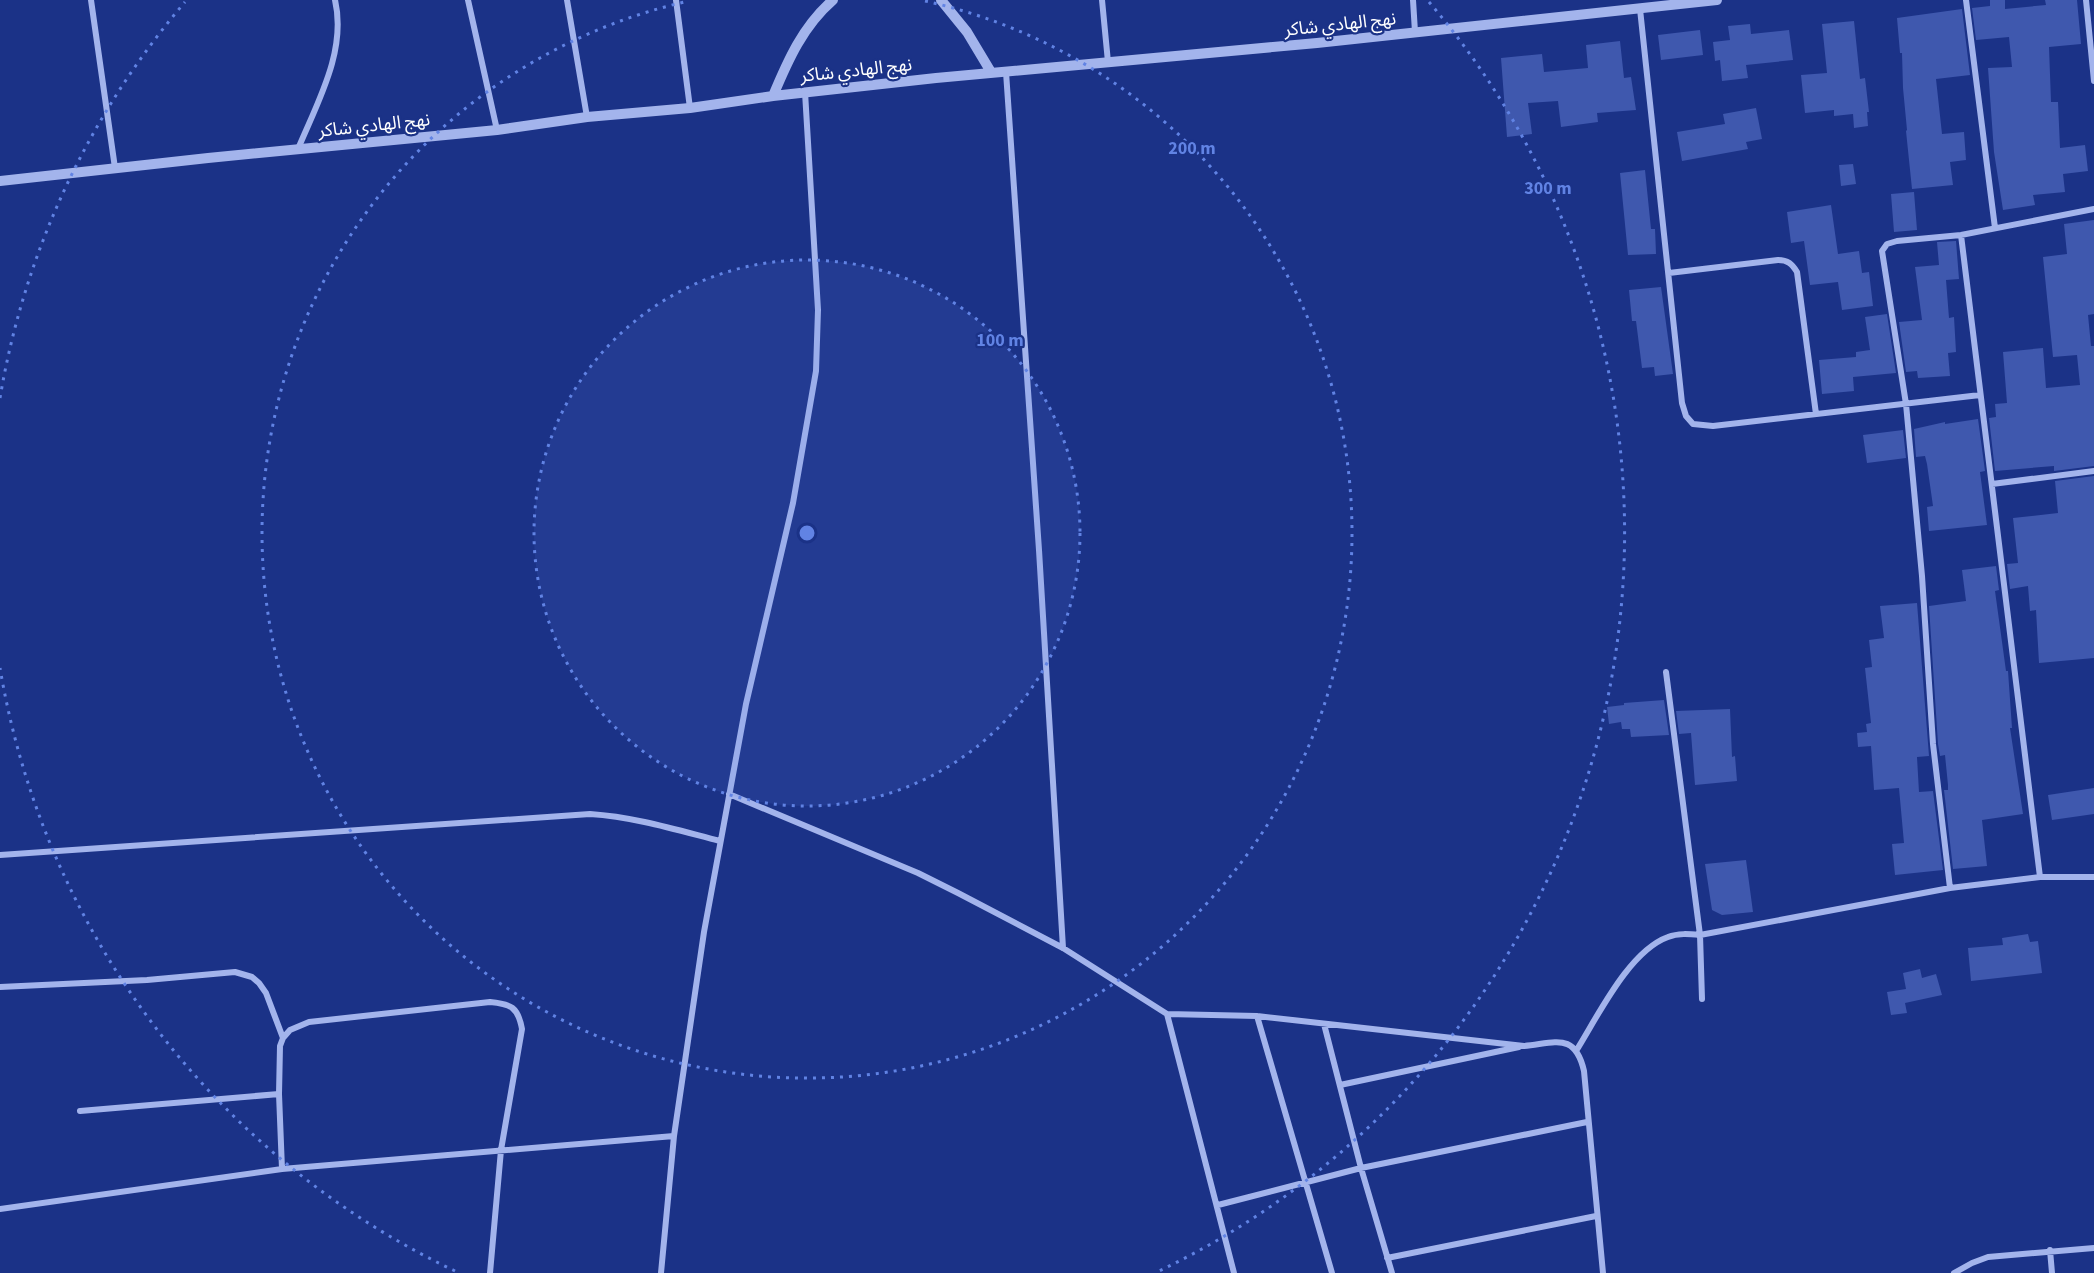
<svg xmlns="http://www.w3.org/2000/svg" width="2094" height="1273" font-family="'Source Sans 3','Noto Sans Arabic',sans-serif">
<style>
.building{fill:#3f58ae}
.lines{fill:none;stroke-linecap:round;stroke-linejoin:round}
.minor{stroke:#a3b4ec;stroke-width:6}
.tertiary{stroke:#a3b4ec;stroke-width:10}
.ring{fill:none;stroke:#6183e4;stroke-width:3;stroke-dasharray:3 6}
.labels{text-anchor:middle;stroke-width:4.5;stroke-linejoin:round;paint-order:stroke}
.street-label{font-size:18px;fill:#fff;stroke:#1b3287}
.centre{fill:#6183e4;stroke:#1b3287;stroke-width:3}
.ring-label{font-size:18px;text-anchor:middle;font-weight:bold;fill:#6183e4;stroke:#1b3287;stroke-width:4.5;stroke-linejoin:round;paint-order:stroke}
</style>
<rect width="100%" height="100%" fill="#1b3287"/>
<!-- building -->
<path class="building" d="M1990 0H2005V9L2046 5 2045 0H2077L2081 44 2049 47 2051 102H2058L2060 148 2085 145 2088 171 2063 174 2065 192 2033 195 2035 205 2003 210 1994 152 1988 68 2012 67 2009 37 1976 40 1972 8 1990 6Z
M1962 9 1970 75 1936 79 1942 134 1964 132 1966 160 1950 162 1953 185 1912 189 1906 131 1907 130 1903 88 1902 53H1900L1897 18Z
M1854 21 1860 79 1865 78 1869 112H1867L1868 126 1854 128 1853 114 1834 116V110L1805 113 1801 75 1827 73 1822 24Z
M1750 24 1751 34 1789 30 1793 60 1746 65 1748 78 1722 81 1720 60 1715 61 1713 42 1730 40 1728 26Z
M1700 30 1703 55 1661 60 1658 35Z
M1620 41 1624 78 1631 77 1636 110 1597 113 1598 122 1561 127 1558 101 1528 103 1532 134 1507 137 1501 58 1542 54 1544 72 1588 68 1586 45Z
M1756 108 1762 139 1746 142 1748 149 1682 161 1677 132 1725 124 1723 114Z
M1853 164 1856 184 1841 186 1839 165Z
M1645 170 1651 229H1655L1656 254 1628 255 1620 173Z
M1914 192 1917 230 1894 232 1891 194Z
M1831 205 1838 254 1859 251 1862 273 1869 272 1873 306 1842 310 1838 282 1810 285 1804 241 1791 243 1787 212Z
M2094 220V314L2088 315 2091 346H2094V466L2054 471V466L1995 471 1989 418 1996 417 1995 404 2007 403 2003 352 2043 348 2046 388 2080 385 2077 355 2053 357 2043 257 2067 254 2064 224Z
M1956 241 1959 279 1946 280 1949 318 1954 317 1956 352 1948 353 1950 376 1918 378 1917 371 1906 372 1899 322 1922 320 1915 267 1939 265 1937 242Z
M1661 287 1673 374 1655 376 1654 367 1642 368 1636 321H1632L1629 290Z
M1887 314 1896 373 1853 377 1854 391 1822 394 1819 360 1856 357V352L1870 350 1865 317Z
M1978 419 1985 471 1980 472 1987 525 1929 531 1927 507 1933 506 1927 464 1925 456 1916 457 1914 429 1945 422V424Z
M1903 430 1906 458 1867 463 1863 435Z
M2094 476V658L2039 663 2036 610 2030 611 2028 586 2010 589 2007 564 2018 563 2013 518 2058 513 2055 481Z
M1996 566 1999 590 1995 591 2006 671H2008L2012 728H2010L2023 814 1982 820 1987 866 1953 869 1944 790H1948V785L1945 755 1940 756 1938 744 1929 606 1966 601 1962 570Z
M1917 603 1929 756 1917 757 1919 792 1933 791 1943 870 1895 875 1892 844 1904 843 1899 788 1874 790 1871 746 1858 747 1857 733 1867 732 1866 724 1871 723 1865 668 1872 667 1869 640 1884 638 1880 606Z
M1664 700 1669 735 1631 737 1630 729H1622L1621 722 1609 724 1607 707 1624 705V703Z
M1730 709 1732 757 1735 756 1737 781 1695 785 1691 733 1679 734 1676 711Z
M2094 788V814L2052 820 2048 795Z
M1746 860 1753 912 1722 915 1712 910 1705 864Z
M2028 934 2030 942 2038 941 2042 973 1971 981 1968 948 2003 945 2002 938Z
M1920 969 1922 978 1936 974 1942 995 1905 1003 1907 1013 1891 1015 1887 992 1906 989 1903 973Z"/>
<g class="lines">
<!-- minor -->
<path class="minor" d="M91 0 115 168
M468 0 497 130
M567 0 587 117
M676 0 690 108
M1102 0 1108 62
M1413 0 1415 32
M1966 0 1995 228
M2086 0 2094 81
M1640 9 1682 403 1686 416 1693 424 1713 426 1980 395
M1006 72 1039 550 1063 948
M298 149C317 103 347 51 335 0
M1961 235 2040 877
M1669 273 1778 260C1788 260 1792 264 1797 272L1816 414
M1992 484 2094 471
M1666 672 1700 935 1702 999
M729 794 918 873 958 893 1063 948 1167 1014 1257 1016 1524 1046C1556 1043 1575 1032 1584 1071L1603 1273
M0 855 590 814C635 817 677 830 720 841
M1950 888 1933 744 1922 576 1906 404 1882 251 1887 244 1897 241 1961 235 2094 209
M0 987 147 980 235 972 252 977 259 983 266 993 283 1038
M1167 1014 1234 1273
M1257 1016 1332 1273
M1324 1024 1361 1168 1392 1273
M1576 1051C1598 1016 1629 951 1668 937 1678 933 1689 934 1700 935L1950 888 2040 877H2094
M1340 1085 1519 1047
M80 1111 279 1094
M282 1169 279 1094 280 1046 283 1038 290 1030 309 1022 490 1002C511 1004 518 1007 522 1029L501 1150 490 1273
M1218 1205 1361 1168 1587 1122
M0 1209 282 1169 674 1136
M2050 1250 2052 1273
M1387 1258 1596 1216
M661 1273 674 1136 704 932 746 704 793 503 816 371 818 310 805 92
M1954 1273 1972 1263 1988 1257 2094 1248"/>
<!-- tertiary -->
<path class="tertiary" d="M941 0 967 32 991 72
M773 96C788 60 803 26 833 0
M0 181 208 158 497 130 587 117 690 108 773 96 936 78 1317 43 1717 0"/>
</g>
<!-- distance rings -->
<circle cx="807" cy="533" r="273" fill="#6183e4" fill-opacity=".12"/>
<g class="ring">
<circle cx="807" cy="533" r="273"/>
<path d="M925 1A545 545 0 1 1 689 1"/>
<path d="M455 1271A818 818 0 0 1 0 668M0 398A818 818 0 0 1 185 2M1429 2A818 818 0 0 1 1159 1271"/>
</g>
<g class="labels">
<!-- street labels -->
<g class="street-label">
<text transform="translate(1340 24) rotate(-6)" y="6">نهج الهادي شاكر</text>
<text transform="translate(856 70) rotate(-6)" y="6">نهج الهادي شاكر</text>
<text transform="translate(374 125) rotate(-6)" y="6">نهج الهادي شاكر</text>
</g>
</g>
<circle cx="807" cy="533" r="9" class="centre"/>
<g class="ring-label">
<text x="1192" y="154">200 m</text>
<text x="1548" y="194">300 m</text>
<text x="1000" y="346">100 m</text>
</g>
</svg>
